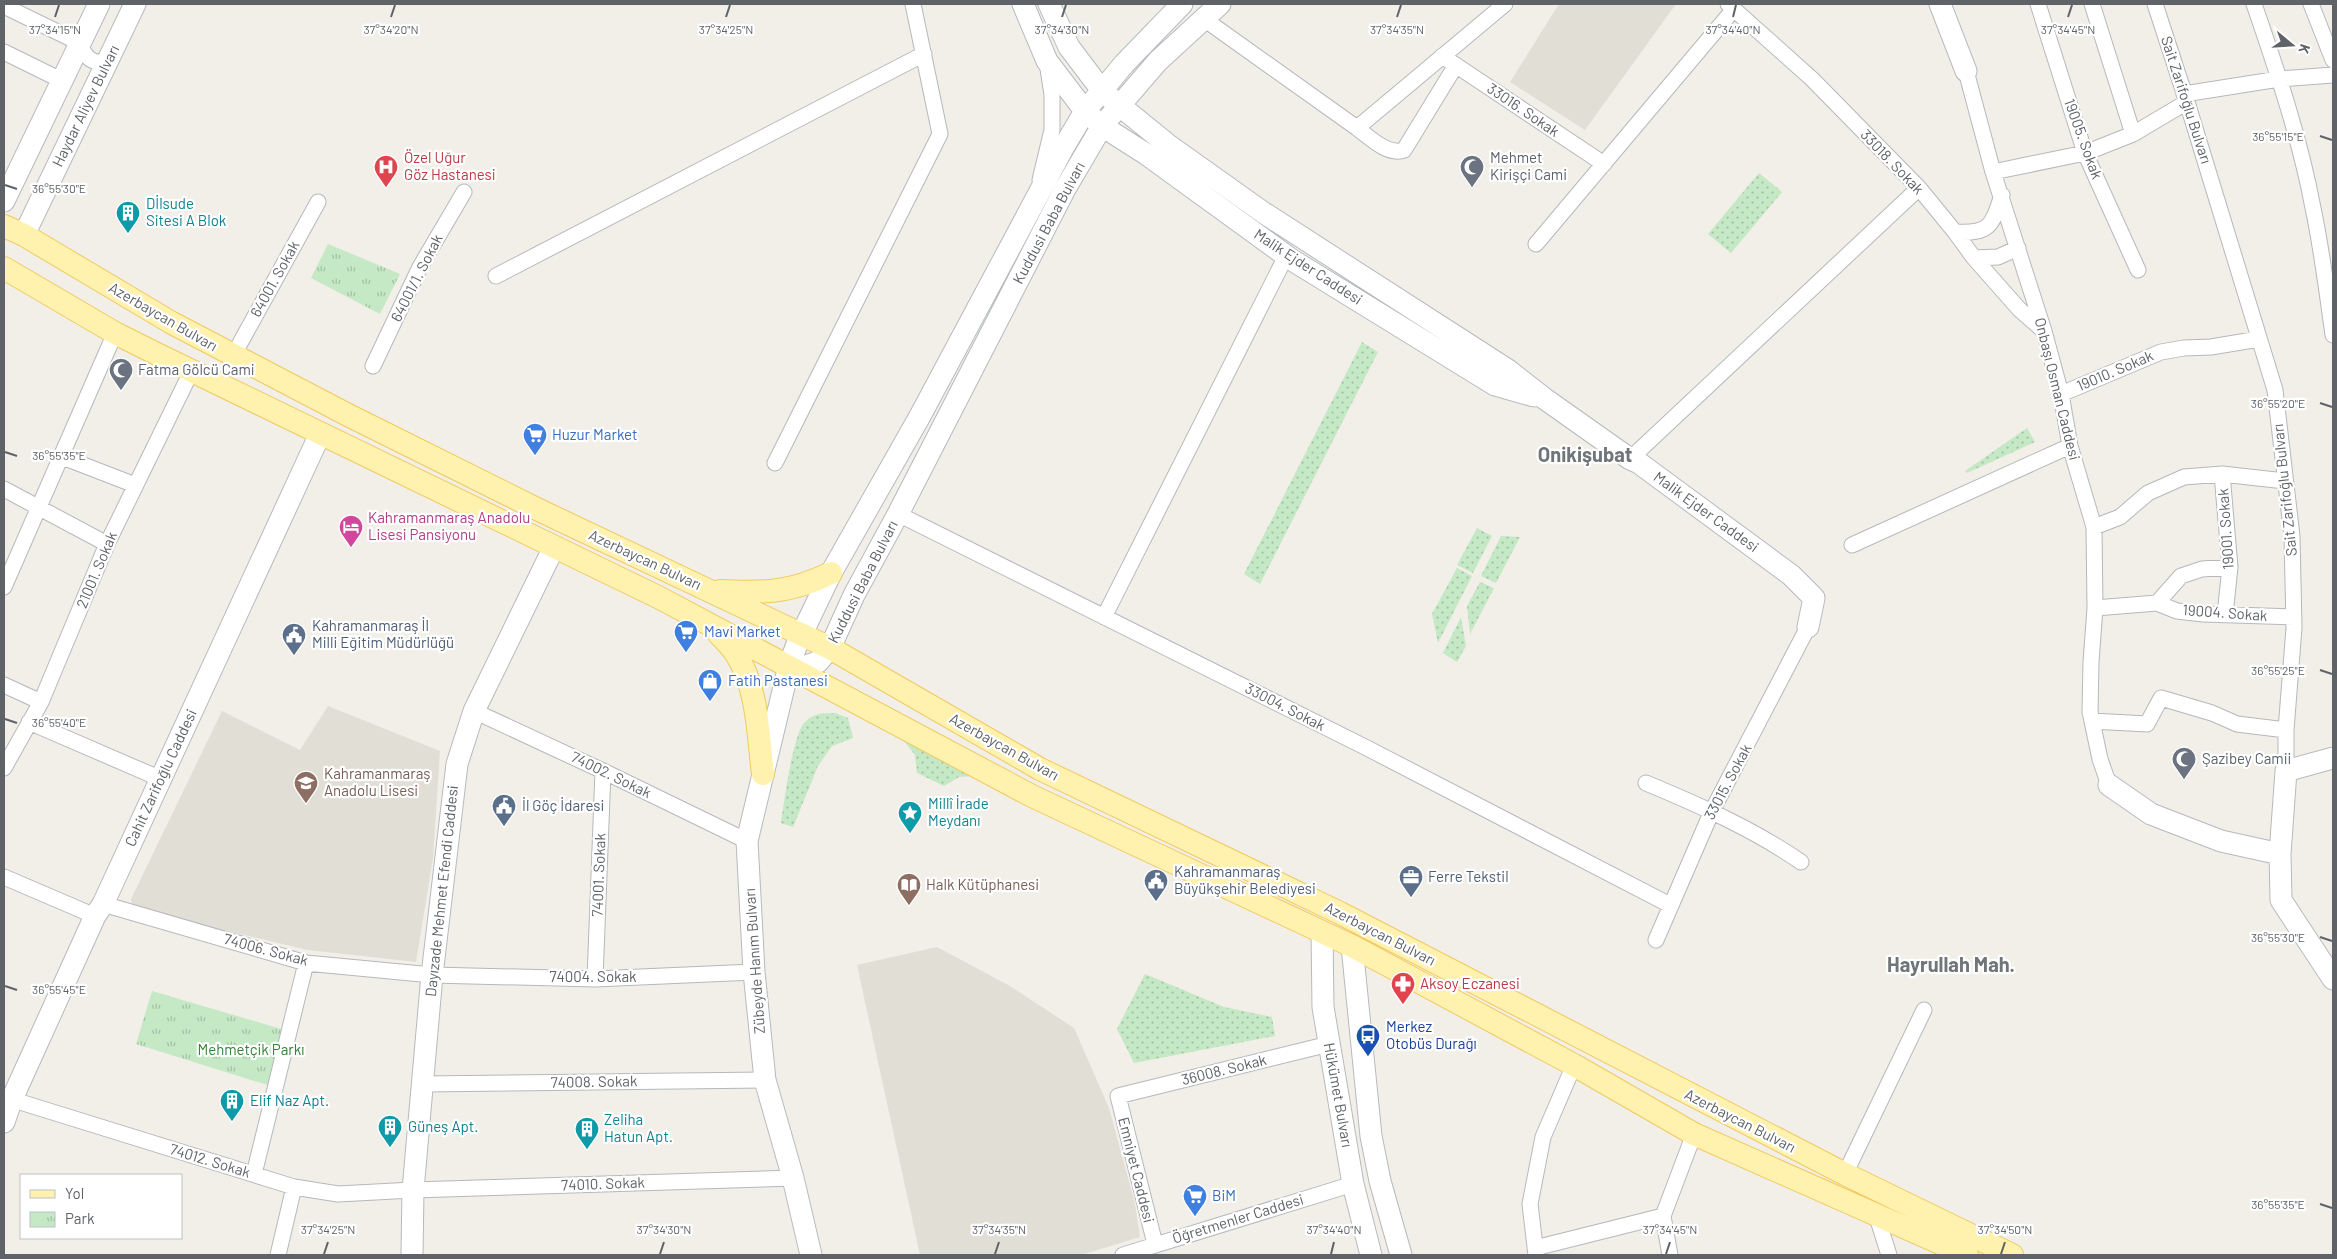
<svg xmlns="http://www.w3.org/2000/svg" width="2337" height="1259" font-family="Barlow,sans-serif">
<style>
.education{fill:#e1ded6}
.grass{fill:url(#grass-dots)}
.park{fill:url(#park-tufts)}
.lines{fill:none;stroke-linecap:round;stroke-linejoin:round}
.street-casing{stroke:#b5b8bc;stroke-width:17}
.secondary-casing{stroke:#b6babf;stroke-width:23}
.primary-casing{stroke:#f2c960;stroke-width:24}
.street{stroke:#fff;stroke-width:15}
.secondary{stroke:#fff;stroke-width:21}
.primary{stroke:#fff2af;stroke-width:22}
.ticks{fill:none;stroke:#5f6368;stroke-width:2}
.labels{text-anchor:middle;stroke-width:4.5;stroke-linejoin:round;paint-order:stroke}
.street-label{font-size:15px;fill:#5f6368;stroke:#fff}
.health-label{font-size:15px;fill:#be3a42;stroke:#fff;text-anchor:start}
.worship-label{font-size:15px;fill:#5b616d;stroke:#fff;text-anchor:start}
.culture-label{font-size:15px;fill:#0d838f;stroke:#fff;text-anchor:start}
.shop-label{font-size:15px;fill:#366cbe;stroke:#fff;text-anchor:start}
.hotel-label{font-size:15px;fill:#b23c85;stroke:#fff;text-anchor:start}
.service-label{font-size:15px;fill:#4e5e75;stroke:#fff;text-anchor:start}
.education-label{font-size:15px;fill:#785e54;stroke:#fff;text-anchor:start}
.transit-label{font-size:15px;fill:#164399;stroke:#fff;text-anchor:start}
.park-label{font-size:15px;fill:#348238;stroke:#fff}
.district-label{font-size:20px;font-weight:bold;fill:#70757a;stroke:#fff}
.ticks-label{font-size:12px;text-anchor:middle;fill:#5f6368;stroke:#fff;stroke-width:4.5;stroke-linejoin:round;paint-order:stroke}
</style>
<defs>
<pattern id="grass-dots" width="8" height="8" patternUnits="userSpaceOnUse" patternTransform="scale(1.25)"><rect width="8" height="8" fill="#c5e8c5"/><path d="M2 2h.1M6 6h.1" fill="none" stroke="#a3c0a4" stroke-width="1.8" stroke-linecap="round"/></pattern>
<pattern id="park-tufts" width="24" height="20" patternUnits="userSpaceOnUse" patternTransform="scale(1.25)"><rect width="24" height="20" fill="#c5e8c5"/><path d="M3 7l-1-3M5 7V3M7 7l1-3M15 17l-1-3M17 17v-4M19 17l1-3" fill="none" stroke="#a3c0a4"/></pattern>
</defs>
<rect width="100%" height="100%" fill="#f1efe8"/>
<!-- education -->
<path class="education" d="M1559 4H1676L1585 130 1510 82Z
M328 706 440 751 433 858 416 962 308 950 133 909 131 899 222 711 300 750Z
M937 947 1010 986 1074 1028 1109 1108 1135 1204 1140 1237 1081 1255H920L857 965Z"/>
<!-- grass -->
<path class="grass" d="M1759 173 1782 192 1731 253 1708 234Z
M1362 342 1378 352 1260 584 1244 574Z
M2027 428 2035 442 1967 473 1965 471Z
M1477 528 1492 536 1473 573 1457 565Z
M1501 536 1520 537 1496 583 1481 576Z
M1457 568 1472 576 1438 643 1432 614Z
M1480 582 1494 588 1470 634 1467 606Z
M1461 617 1466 646 1457 662 1443 653Z
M835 713 848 718 853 738 832 746 818 766 793 827 781 823C784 803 793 731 806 721 814 713 825 713 835 713Z
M897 732 984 775 959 777 944 786 917 773 915 755Z
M1145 974 1224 1007 1272 1017 1275 1036 1134 1063 1117 1029Z"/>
<!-- park -->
<path class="park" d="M328 244 400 274 380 314 311 278Z
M152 991 288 1031 274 1087 136 1044Z"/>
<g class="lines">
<defs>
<path id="street" d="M1728 4 1812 79 1919 188 1955 232 1974 258 2019 309 2044 331
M2038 4 2085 153 2138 270
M2092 4 2133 134
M2155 4 2187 102 2275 390 2292 536 2294 628 2286 730V771
M2254 4C2277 71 2300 138 2313 208 2322 250 2327 293 2333 335
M2311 4 2333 60
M4 6 80 43C85 58 91 63 107 63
M1204 19 1357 128 1505 4
M4 52 63 81
M1442 56 1604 164
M1966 71 1993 172 2044 331 2061 394 2070 446 2094 527 2095 608 2091 662 2090 712 2100 759 2109 785
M2184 94 2279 79 2333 75
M1357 128C1369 137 1388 156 1404 150L1456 65
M1993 172 2085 153 2133 134 2187 102
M1040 180 1052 130V95L1047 62
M1955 232C1990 234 1992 226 2002 195
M1536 244 1734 9
M1974 258 1998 257 2018 248
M496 276 924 54
M233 356 318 202
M373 366 420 267 464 192
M2061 394 2161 352 2184 348 2211 347 2259 339
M60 456 135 485
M1630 459 1919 188
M775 463 940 134 913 4
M2222 474 2230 567 2225 615
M4 489 107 544
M898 514 1367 748 1670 905
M2094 527 2120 517 2148 493 2184 477 2222 474 2285 481
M1852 545 2070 446
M4 587 115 333
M2157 603 2181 576 2202 569 2230 567
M2095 608 2157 603 2177 611 2203 614 2294 617
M1104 617 1286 256
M4 685 41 702
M474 711 603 771 747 841
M2092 721 2147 724 2161 698 2212 713 2237 724 2286 730
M29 722 161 779
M4 768 41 702 107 544 191 372
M1646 783C1699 805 1753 829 1801 862
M4 877 95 916
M103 904 306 963 432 975 595 979 754 972
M1656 940 1712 811 1808 627
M595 979 603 771
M423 1084 765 1080
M4 1097 294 1187 338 1194 413 1190 793 1178
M254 1174 306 963
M1845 1174 1924 1010
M1876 1214 1889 1255
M1155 1244 1118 1096 1329 1044
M1535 1248 1663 1216
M278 1255 294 1187
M1123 1255 1353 1184
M1536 1255 1530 1204 1543 1137 1574 1065
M1670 1255 1663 1216 1694 1134"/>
<path id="secondary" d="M1023 4 1047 61 1085 111 1102 126 1146 154 1292 260 1495 385 1534 396
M1049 4 1069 47 1103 92 1167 144 1264 213 1508 370 1545 399 1630 459 1639 463 1791 575 1814 598 1808 627
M1940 4 1966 71
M4 201 99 4
M24 235 135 4
M789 666H806L818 662 830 648 854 595 898 514 1065 189 1102 126 1158 61 1220 4
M2333 758 2286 771 2280 854 2281 900 2333 979
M2109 785 2151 814 2221 841 2280 854
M1322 932 1323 1007 1353 1184 1371 1255
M1352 946 1371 1136 1380 1181 1401 1255
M4 1122 12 1099 95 916 103 904 320 434
M412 1255 413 1190 432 975 457 764 474 711 554 547
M811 1255 793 1178 765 1080 754 972 747 841 789 666 797 644 831 573 920 416 1062 150 1085 111 1124 64 1182 4"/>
<path id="primary" d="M4 226 24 235 172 323 348 415 541 511 830 648 1040 769 1340 913 1845 1174 2012 1255
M4 268 115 333 161 356 658 597 1032 796 1352 946 1574 1065 1694 1134 1967 1255
M720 591C765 593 790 593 831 573
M718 633C724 640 731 646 736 654 758 688 758 735 763 774"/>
</defs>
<!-- street casing -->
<use href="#street" class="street-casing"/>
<!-- secondary casing -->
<use href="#secondary" class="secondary-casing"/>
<!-- primary casing -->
<use href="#primary" class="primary-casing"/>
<!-- street -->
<use href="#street" class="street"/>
<!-- secondary -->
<use href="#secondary" class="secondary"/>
<!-- primary -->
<use href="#primary" class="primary"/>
</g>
<!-- ticks -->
<path class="ticks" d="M55 17 59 5M391 17 395 5M726 17 730 5M1062 17 1066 5M1397 17 1401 5M1733 17 1736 5M2068 17 2072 5M2320 136 2332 140M5 185 17 189M2320 403 2332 407M5 452 17 456M2320 670 2332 674M5 719 17 723M2320 937 2332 941M5 986 17 990M2320 1204 2332 1208M324 1254 328 1242M660 1254 664 1242M995 1254 999 1242M1331 1254 1334 1242M1666 1254 1670 1242M2001 1254 2005 1242"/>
<!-- icons -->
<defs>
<symbol id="hospital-pin" viewBox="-11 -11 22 30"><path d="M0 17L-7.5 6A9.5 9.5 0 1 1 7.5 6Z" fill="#e0444e" stroke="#fff"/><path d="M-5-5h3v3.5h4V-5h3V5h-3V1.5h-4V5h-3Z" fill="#fff"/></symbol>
<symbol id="mosque-pin" viewBox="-11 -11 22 30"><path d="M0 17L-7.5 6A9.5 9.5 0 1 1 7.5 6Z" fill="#6b7280" stroke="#fff"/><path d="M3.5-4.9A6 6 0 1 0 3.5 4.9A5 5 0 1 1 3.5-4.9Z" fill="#fff"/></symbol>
<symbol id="building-pin" viewBox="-11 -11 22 30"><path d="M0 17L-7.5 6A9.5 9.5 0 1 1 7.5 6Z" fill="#0f9aa8" stroke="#fff"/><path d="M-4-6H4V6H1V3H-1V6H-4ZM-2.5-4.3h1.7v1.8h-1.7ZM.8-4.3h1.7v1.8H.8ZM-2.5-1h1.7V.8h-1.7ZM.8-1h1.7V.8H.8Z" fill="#fff"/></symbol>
<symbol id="supermarket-pin" viewBox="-11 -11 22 30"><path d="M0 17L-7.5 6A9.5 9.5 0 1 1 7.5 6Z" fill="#3f7fe0" stroke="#fff"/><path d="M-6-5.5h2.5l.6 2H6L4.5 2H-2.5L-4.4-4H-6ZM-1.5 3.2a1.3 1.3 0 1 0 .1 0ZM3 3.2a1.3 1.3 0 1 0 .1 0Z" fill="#fff"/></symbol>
<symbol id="hotel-pin" viewBox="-11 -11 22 30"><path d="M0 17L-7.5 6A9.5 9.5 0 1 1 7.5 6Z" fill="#d1479c" stroke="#fff"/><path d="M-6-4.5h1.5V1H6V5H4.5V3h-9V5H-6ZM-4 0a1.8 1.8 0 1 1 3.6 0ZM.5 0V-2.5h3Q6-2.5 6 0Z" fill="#fff"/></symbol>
<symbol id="civic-pin" viewBox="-11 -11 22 30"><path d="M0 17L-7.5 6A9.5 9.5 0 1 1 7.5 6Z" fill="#5c6f8a" stroke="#fff"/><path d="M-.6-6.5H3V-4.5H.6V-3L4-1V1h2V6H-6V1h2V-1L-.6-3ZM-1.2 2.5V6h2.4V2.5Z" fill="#fff"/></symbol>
<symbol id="shop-pin" viewBox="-11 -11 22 30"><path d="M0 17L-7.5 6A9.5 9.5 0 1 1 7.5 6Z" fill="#3f7fe0" stroke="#fff"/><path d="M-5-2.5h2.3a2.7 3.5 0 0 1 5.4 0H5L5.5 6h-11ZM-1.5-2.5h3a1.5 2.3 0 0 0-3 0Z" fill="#fff"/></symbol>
<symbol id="school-pin" viewBox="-11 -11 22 30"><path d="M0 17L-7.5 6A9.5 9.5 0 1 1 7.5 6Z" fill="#8d6e63" stroke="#fff"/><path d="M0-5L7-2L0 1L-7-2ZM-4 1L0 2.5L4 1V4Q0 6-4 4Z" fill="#fff"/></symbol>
<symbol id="sight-pin" viewBox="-11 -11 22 30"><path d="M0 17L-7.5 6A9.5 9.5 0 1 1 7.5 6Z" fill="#0f9aa8" stroke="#fff"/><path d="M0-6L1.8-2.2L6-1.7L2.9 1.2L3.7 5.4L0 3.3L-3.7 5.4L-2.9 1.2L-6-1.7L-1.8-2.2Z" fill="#fff"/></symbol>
<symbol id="office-pin" viewBox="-11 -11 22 30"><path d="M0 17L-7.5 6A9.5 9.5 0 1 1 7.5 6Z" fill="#5c6f8a" stroke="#fff"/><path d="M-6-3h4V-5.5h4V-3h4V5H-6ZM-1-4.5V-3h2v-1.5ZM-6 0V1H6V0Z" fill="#fff"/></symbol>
<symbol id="library-pin" viewBox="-11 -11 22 30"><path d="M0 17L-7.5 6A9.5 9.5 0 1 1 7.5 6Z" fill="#8d6e63" stroke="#fff"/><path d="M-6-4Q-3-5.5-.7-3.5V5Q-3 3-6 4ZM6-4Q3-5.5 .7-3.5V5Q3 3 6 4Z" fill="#fff"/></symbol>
<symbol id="pharmacy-pin" viewBox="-11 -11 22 30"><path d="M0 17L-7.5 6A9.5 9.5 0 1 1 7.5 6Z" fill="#e0444e" stroke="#fff"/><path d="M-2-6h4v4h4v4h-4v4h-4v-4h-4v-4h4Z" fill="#fff"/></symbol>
<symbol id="bus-pin" viewBox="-11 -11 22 30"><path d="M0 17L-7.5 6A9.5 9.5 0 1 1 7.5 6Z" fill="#1a4fb4" stroke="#fff"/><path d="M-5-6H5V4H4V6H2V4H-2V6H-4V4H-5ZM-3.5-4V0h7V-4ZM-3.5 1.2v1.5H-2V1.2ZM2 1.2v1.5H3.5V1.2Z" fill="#fff"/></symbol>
</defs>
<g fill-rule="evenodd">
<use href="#hospital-pin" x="372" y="153" width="28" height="38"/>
<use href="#mosque-pin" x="1458" y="153" width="28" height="38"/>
<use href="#building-pin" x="114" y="199" width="28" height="38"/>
<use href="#mosque-pin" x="107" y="356" width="28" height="38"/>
<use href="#supermarket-pin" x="521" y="421" width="28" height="38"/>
<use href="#hotel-pin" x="337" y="513" width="28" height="38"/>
<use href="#supermarket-pin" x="672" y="618" width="28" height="38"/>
<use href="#civic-pin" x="280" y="621" width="28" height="38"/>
<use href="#shop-pin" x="696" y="667" width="28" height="38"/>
<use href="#mosque-pin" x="2170" y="745" width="28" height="38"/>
<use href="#school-pin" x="292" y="769" width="28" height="38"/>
<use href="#civic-pin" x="490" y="792" width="28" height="38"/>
<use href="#sight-pin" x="896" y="799" width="28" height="38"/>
<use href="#office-pin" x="1397" y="863" width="28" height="38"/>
<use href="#civic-pin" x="1142" y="867" width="28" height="38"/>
<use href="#library-pin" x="895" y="871" width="28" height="38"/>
<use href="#pharmacy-pin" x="1389" y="970" width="28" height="38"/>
<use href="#bus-pin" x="1354" y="1022" width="28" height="38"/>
<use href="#building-pin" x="218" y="1087" width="28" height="38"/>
<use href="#building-pin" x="376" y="1113" width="28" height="38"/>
<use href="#building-pin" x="573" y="1115" width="28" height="38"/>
<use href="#supermarket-pin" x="1181" y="1182" width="28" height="38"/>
</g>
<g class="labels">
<!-- street labels -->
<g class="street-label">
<text transform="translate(2186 100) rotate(72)" y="5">Sait Zarifoğlu Bulvarı</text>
<text transform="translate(86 106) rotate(-64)" y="5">Haydar Aliyev Bulvarı</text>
<text transform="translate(1523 110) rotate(34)" y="5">33016. Sokak</text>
<text transform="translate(2083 139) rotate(70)" y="5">19005. Sokak</text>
<text transform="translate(1892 162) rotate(46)" y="5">33018. Sokak</text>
<text transform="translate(1049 223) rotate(-62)" y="5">Kuddusi Baba Bulvarı</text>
<text transform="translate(1308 267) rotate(33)" y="5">Malik Ejder Caddesi</text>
<text transform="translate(417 278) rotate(-63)" y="5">64001/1. Sokak</text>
<text transform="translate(275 279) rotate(-61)" y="5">64001. Sokak</text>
<text transform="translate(163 317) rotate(30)" y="5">Azerbaycan Bulvarı</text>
<text transform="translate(2115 371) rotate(-23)" y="5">19010. Sokak</text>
<text transform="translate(2057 389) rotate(76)" y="5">Onbaşı Osman Caddesi</text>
<text transform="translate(2285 490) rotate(-96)" y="5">Sait Zarifoğlu Bulvarı</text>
<text transform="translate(1706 512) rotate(36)" y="5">Malik Ejder Caddesi</text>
<text transform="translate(2226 529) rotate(-94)" y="5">19001. Sokak</text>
<text transform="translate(645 560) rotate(25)" y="5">Azerbaycan Bulvarı</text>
<text transform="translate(97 570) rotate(-67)" y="5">21001. Sokak</text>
<text transform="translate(863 582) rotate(-63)" y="5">Kuddusi Baba Bulvarı</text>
<text transform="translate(2225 613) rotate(4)" y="5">19004. Sokak</text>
<text transform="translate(1285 707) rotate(27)" y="5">33004. Sokak</text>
<text transform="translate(1004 747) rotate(29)" y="5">Azerbaycan Bulvarı</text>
<text transform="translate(611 775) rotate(26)" y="5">74002. Sokak</text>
<text transform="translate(161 778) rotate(-65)" y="5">Cahit Zarifoğlu Caddesi</text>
<text transform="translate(1728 782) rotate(-62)" y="5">33015. Sokak</text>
<text transform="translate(599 875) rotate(-88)" y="5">74001. Sokak</text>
<text transform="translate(442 891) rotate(-84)" y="5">Dayızade Mehmet Efendi Caddesi</text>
<text transform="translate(1380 934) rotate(27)" y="5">Azerbaycan Bulvarı</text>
<text transform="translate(266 950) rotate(15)" y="5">74006. Sokak</text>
<text transform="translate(755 961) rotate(-94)" y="5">Zübeyde Hanım Bulvarı</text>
<text x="593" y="982">74004. Sokak</text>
<text transform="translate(1224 1070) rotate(-14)" y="5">36008. Sokak</text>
<text transform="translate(594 1082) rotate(-1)" y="5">74008. Sokak</text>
<text transform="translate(1338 1095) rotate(80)" y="5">Hükümet Bulvarı</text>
<text transform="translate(1740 1121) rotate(27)" y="5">Azerbaycan Bulvarı</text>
<text transform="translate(210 1161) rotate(17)" y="5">74012. Sokak</text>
<text transform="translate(1136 1170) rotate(76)" y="5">Emniyet Caddesi</text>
<text transform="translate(603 1184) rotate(-2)" y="5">74010. Sokak</text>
<text transform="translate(1238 1219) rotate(-17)" y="5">Öğretmenler Caddesi</text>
</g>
<!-- health labels -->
<g class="health-label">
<text x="404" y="163">Özel Uğur<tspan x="404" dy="17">Göz Hastanesi</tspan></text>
<text x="1420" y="989">Aksoy Eczanesi</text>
</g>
<!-- worship labels -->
<g class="worship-label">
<text x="1490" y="163">Mehmet<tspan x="1490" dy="17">Kirişçi Cami</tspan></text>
<text x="138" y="375">Fatma Gölcü Cami</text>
<text x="2202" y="764">Şazibey Camii</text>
</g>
<!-- culture labels -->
<g class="culture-label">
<text x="146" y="209">Dİlsude<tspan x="146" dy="17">Sitesi A Blok</tspan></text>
<text x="928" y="809">Millî İrade<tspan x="928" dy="17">Meydanı</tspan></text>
<text x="250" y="1106">Elif Naz Apt.</text>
<text x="604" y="1125">Zeliha<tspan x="604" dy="17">Hatun Apt.</tspan></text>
<text x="408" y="1132">Güneş Apt.</text>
</g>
<!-- shop labels -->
<g class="shop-label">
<text x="552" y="440">Huzur Market</text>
<text x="704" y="637">Mavi Market</text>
<text x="728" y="686">Fatih Pastanesi</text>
<text x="1212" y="1201">BiM</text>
</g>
<!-- hotel labels -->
<g class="hotel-label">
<text x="368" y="523">Kahramanmaraş Anadolu<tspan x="368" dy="17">Lisesi Pansiyonu</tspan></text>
</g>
<!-- service labels -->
<g class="service-label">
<text x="312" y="631">Kahramanmaraş İl<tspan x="312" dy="17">Milli Eğitim Müdürlüğü</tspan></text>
<text x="522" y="811">İl Göç İdaresi</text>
<text x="1174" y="877">Kahramanmaraş<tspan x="1174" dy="17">Büyükşehir Belediyesi</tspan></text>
<text x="1428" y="882">Ferre Tekstil</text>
</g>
<!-- education labels -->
<g class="education-label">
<text x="324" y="779">Kahramanmaraş<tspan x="324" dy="17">Anadolu Lisesi</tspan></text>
<text x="926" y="890">Halk Kütüphanesi</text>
</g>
<!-- transit labels -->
<g class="transit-label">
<text x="1386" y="1032">Merkez<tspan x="1386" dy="17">Otobüs Durağı</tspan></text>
</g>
<!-- park labels -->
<g class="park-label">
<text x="251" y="1055">Mehmetçik Parkı</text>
</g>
<!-- district labels -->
<g class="district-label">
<text x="1585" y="462">Onikişubat</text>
<text x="1951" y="972">Hayrullah Mah.</text>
</g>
</g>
<g class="ticks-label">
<text x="55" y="34">37°34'15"N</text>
<text x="391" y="34">37°34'20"N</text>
<text x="726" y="34">37°34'25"N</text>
<text x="1062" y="34">37°34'30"N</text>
<text x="1397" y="34">37°34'35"N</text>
<text x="1733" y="34">37°34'40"N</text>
<text x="2068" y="34">37°34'45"N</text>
<text x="2278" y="141">36°55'15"E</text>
<text x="59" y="193">36°55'30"E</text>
<text x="2278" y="408">36°55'20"E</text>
<text x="59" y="460">36°55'35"E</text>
<text x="2278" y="675">36°55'25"E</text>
<text x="59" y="727">36°55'40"E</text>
<text x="2278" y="942">36°55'30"E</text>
<text x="59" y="994">36°55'45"E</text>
<text x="2278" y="1209">36°55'35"E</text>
<text x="328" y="1234">37°34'25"N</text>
<text x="664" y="1234">37°34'30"N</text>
<text x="999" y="1234">37°34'35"N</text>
<text x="1334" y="1234">37°34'40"N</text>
<text x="1670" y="1234">37°34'45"N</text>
<text x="2005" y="1234">37°34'50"N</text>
</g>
<!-- border -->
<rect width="2337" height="1259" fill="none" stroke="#5f6368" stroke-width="10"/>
<!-- legend -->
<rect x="20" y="1174" width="162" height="65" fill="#ffffff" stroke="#bfc1c3"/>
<rect x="30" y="1190" width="25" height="8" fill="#fff2af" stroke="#bfc1c3"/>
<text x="65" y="1199" font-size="15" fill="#5f6368">Yol</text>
<rect x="30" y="1212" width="25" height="15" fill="url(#park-tufts)" stroke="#bfc1c3"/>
<text x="65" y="1224" font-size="15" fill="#5f6368">Park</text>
<!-- north arrow -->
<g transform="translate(2292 45) rotate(108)" stroke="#ffffff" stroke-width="4" paint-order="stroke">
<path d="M0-4L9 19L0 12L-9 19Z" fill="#5f6368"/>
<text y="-8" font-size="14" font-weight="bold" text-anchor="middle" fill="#5f6368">K</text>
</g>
</svg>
